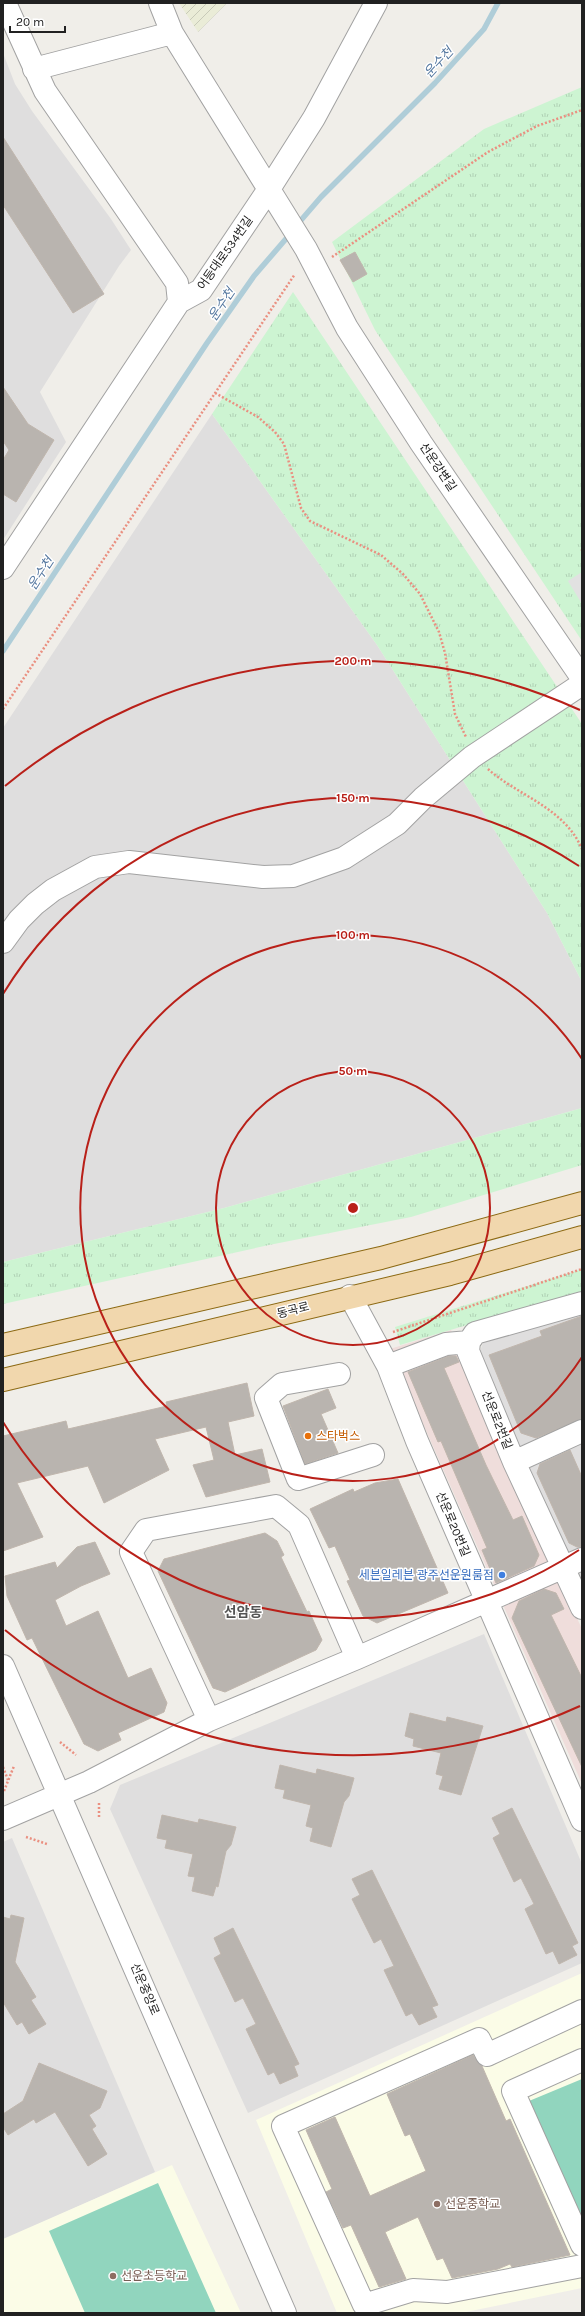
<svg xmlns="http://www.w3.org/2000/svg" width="585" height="2316" font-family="Karla,'Noto Sans KR',sans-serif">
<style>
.residential{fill:#dfdede}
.commercial{fill:#efdddb}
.education{fill:#fbfce7}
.farmland{fill:url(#farmland-furrows)}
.park{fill:url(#park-tufts)}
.pitch{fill:#91d5be}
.parking{fill:#e1e1e1}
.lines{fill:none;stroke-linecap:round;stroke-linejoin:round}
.stream{stroke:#afcdd8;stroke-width:5.5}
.building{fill:#b9b4af;stroke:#c0b6ad}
.minor-casing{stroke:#a2a2a2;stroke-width:24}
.major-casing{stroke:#8c6913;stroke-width:24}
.path{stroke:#ea9081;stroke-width:2.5;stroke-dasharray:2 2;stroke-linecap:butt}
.minor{stroke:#fff;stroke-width:22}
.major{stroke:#f1d7ad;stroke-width:22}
.ring{fill:none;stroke:#b92019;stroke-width:2}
.food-dot{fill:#e8710a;stroke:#fff;stroke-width:1.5}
.shop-dot{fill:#3f7fe0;stroke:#fff;stroke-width:1.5}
.education-dot{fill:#8d6e63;stroke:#fff;stroke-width:1.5}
.labels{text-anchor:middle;stroke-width:3;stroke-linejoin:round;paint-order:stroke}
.street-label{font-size:12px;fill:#212121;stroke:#fff}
.food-label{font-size:12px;fill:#c56008;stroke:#fff;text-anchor:start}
.shop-label{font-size:12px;fill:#366cbe;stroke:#fff;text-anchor:end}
.education-label{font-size:12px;fill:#785e54;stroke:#fff;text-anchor:start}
.water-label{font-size:13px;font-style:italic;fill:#54779f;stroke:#fff}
.quarter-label{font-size:14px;font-weight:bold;fill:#545454;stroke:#fff}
.centre{fill:#b92019;stroke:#fff;stroke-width:2}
.ring-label{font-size:12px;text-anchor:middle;font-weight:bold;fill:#b92019;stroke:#fff;stroke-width:3;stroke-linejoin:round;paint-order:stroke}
</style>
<defs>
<pattern id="farmland-furrows" width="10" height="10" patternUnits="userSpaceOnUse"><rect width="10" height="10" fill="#eaecd7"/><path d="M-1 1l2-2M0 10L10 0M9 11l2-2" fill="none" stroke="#c8cab8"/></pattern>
<pattern id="park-tufts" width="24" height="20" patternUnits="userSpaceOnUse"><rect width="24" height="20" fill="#cdf4d2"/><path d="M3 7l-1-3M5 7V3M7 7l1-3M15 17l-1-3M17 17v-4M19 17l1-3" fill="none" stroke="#b0d1b4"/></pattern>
</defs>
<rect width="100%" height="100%" fill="#f0eee9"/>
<!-- residential -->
<path class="residential" d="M3 53 15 84 32 111 111 219 131 250 119 266 40 392 66 442 3 540Z
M212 414 377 645 547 913 582 982V1108L224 1208 3 1262V728Z
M582 1309V1593L501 1411 480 1351 484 1340Z
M484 1634 582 1864V1963L248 2113 110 1809 120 1785Z
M12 1838 155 2172 3 2240V1842Z"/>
<!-- commercial -->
<path class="commercial" d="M451 1330 523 1500 582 1629V1784L390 1349Z"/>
<!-- education -->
<path class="education" d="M582 1973V2288L461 2313H337L256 2120Z
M172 2165 241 2313H3V2239Z"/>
<!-- farmland -->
<path class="farmland" d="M179 3H227L198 32Z"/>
<!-- park -->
<path class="park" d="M582 87V641L375 330 332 242 484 129Z
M293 292 582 724V982L547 913 377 645 212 414Z
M582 1108V1165L411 1217 269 1245 3 1304V1262L224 1208Z
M582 1269V1291L400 1345 395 1327Z"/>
<!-- pitch -->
<path class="pitch" d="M582 2079V2224L529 2101Z
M158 2183 216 2313H85L49 2231Z"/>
<!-- parking -->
<path class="parking" d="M582 572V604L568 581Z"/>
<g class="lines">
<!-- stream -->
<path class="stream" d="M296 226 321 197 435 83 484 29 498 3
M3 651 207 343 254 276 291 233"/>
</g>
<!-- building -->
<path class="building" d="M3 137 104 294 73 313 3 205Z
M355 252 367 274 353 282 340 260Z
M3 387 28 424 54 440 16 502 3 494V460L9 450 3 441Z
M582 1316V1419L536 1438 521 1433 489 1355 542 1336 540 1331Z
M449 1356H456L459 1362 444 1368 486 1465 513 1520 522 1516 539 1555 534 1566 496 1583 482 1550 487 1548 441 1441 438 1442 408 1372Z
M247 1383 254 1416 228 1422 235 1455 262 1449 270 1482 206 1497 193 1465 214 1460 206 1427 155 1439 169 1470 104 1503 88 1466 17 1483 43 1537 3 1551V1436L66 1421 68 1429 167 1406 166 1402Z
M328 1389 336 1408 321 1414 338 1453 305 1464 283 1406Z
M570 1450 582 1477V1547H577L569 1543 537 1473 540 1464Z
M398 1479 448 1593 377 1623 363 1616 347 1581 350 1580 335 1546 329 1548 310 1509 353 1489 354 1492 375 1483Z
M265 1533 277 1541 284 1555 281 1557 307 1612 309 1611 322 1640 316 1650 225 1692 213 1688 158 1571 164 1559Z
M95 1542 110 1574 81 1586 55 1600 66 1626 98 1611 128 1678 151 1668 167 1703 164 1712 118 1733 121 1740 98 1751 84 1744 32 1638 27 1640 7 1596 5 1576 55 1562 57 1568 77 1547Z
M544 1589 556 1593 564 1609 551 1615 582 1678V1767L512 1618 519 1601Z
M410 1713 446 1722 447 1717 483 1726 461 1795 439 1789 443 1776 436 1774 441 1753 413 1746 414 1739 405 1736Z
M280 1765 316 1774 317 1769 354 1778 349 1796 344 1802 331 1847 310 1841 313 1828 306 1826 311 1805 283 1798 285 1790 275 1788Z
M512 1808 578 1943 572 1946 577 1955 559 1964 553 1951 546 1954 525 1909 534 1904 521 1878 514 1882 493 1838 500 1834 492 1818Z
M162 1815 198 1823 199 1819 236 1827 231 1845 226 1851 218 1887 216 1886 213 1896 192 1891 195 1877 188 1876 193 1854 165 1848 167 1840 157 1838Z
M372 1870 438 2005 432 2007 437 2017 419 2025 412 2013 406 2016 384 1970 394 1966 381 1939 374 1943 352 1899 360 1895 352 1879Z
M11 1915 24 1918 15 1962 36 1997 31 2000 46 2024 29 2034 22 2022 17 2025 3 2002V1917L10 1919Z
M233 1928 299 2064 294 2066 298 2076 280 2084 274 2072 268 2075 246 2029 256 2024 243 1998 235 2002 214 1958 221 1954 214 1938Z
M473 2055 482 2066 506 2121 510 2119 570 2255 512 2267 510 2264 498 2269 452 2278 443 2258 437 2260 418 2217 385 2232 406 2279 379 2287 351 2225 343 2228 326 2192 332 2189 306 2130 335 2117 370 2196 426 2171 410 2134 405 2136 387 2094Z
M39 2063 107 2091 100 2108 89 2115 96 2126 92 2129 107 2154 88 2166 55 2112 36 2123 34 2119 8 2135 3 2127V2114L23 2101Z"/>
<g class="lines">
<defs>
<path id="minor" d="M5 3 45 91 177 283 179 302
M160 3 172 33 306 249 347 328 421 443 582 678
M34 69 172 33
M3 568 179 302 201 290 269 189 314 118 376 3
M3 942 19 920 35 904 53 890 95 867 129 862 263 877 293 876 344 858 397 824 423 798 472 757 582 684
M350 1296 388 1366 417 1441 582 1820
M582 1303 475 1333 469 1342 468 1351 514 1462 582 1608
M388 1366 446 1344 469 1342
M339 1374 282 1384 266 1398 298 1479 373 1455
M514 1462 582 1431
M3 1666 285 2313
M209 1720 131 1552 146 1530 276 1506 299 1525 357 1658
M3 1819 89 1782 209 1720 357 1658 582 1559
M582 2011 487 2055 479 2039 283 2126 364 2305 413 2290 447 2292 582 2266
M582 2060 513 2091 582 2245"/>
<path id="major" d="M3 1345 381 1258 582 1203
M3 1380 450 1274 582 1237"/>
</defs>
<!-- minor casing -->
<use href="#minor" class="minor-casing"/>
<!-- major casing -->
<use href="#major" class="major-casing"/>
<!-- path -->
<path class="path" d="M332 257 488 152 537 126 582 110
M215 393 258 417 275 432 284 444 301 508 310 521 381 555 403 574 420 594 439 632 445 653 455 714 466 737
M582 549V551
M3 709 295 274
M488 769C518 796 564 807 582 849
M393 1332 582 1269
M60 1742 76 1755
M3 1767 8 1780
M4 1791 14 1766
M99 1803V1817
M26 1837 47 1844"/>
<!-- minor -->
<use href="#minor" class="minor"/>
<!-- major -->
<use href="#major" class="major"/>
</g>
<!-- distance rings -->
<g class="ring">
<circle cx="353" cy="1208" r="137"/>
<path d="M582 1357A273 273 0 1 1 582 1059"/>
<path d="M579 1550A410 410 0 0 1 3 1422M3 994A410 410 0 0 1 579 866"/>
<path d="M580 1706A547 547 0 0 1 5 1630M5 786A547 547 0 0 1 580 710"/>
</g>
<!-- markers -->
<circle class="food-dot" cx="308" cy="1436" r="4"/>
<circle class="shop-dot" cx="502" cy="1575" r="4"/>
<g class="education-dot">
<circle cx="437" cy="2204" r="4"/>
<circle cx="113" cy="2276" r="4"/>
</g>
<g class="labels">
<!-- street labels -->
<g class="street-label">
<text transform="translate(225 253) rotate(-55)" y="4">어등대로534번길</text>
<text transform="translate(438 467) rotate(56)" y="4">선운강변길</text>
<text transform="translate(293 1310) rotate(-14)" y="4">동곡로</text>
<text transform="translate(497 1420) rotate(68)" y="4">선운로2번길</text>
<text transform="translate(453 1524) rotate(67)" y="4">선운로20번길</text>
<text transform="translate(145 1989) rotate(67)" y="4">선운중앙로</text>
</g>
<!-- food labels -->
<g class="food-label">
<text x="316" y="1440">스타벅스</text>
</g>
<!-- shop labels -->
<g class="shop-label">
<text x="494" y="1579">세븐일레븐 광주선운원룸점</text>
</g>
<!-- education labels -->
<g class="education-label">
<text x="445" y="2208">선운중학교</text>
<text x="121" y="2280">선운초등학교</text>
</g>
<!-- water labels -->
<g class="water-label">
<text transform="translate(438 62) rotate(-47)" y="5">운수천</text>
<text transform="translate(221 304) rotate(-56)" y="5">운수천</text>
<text transform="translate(40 573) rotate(-57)" y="5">운수천</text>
</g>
<!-- quarter labels -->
<g class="quarter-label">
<text x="243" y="1617">선암동</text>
</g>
</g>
<circle cx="353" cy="1208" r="6" class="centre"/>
<g class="ring-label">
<text x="353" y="665">200 m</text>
<text x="353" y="802">150 m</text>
<text x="353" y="939">100 m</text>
<text x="353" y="1075">50 m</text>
</g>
<!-- border -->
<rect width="585" height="2316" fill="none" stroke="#212121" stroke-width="8"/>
<!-- scale -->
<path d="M10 26v6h55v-6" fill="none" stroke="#212121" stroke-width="2"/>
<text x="16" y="26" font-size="12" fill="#212121" stroke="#ffffff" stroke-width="3" paint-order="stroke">20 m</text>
</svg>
